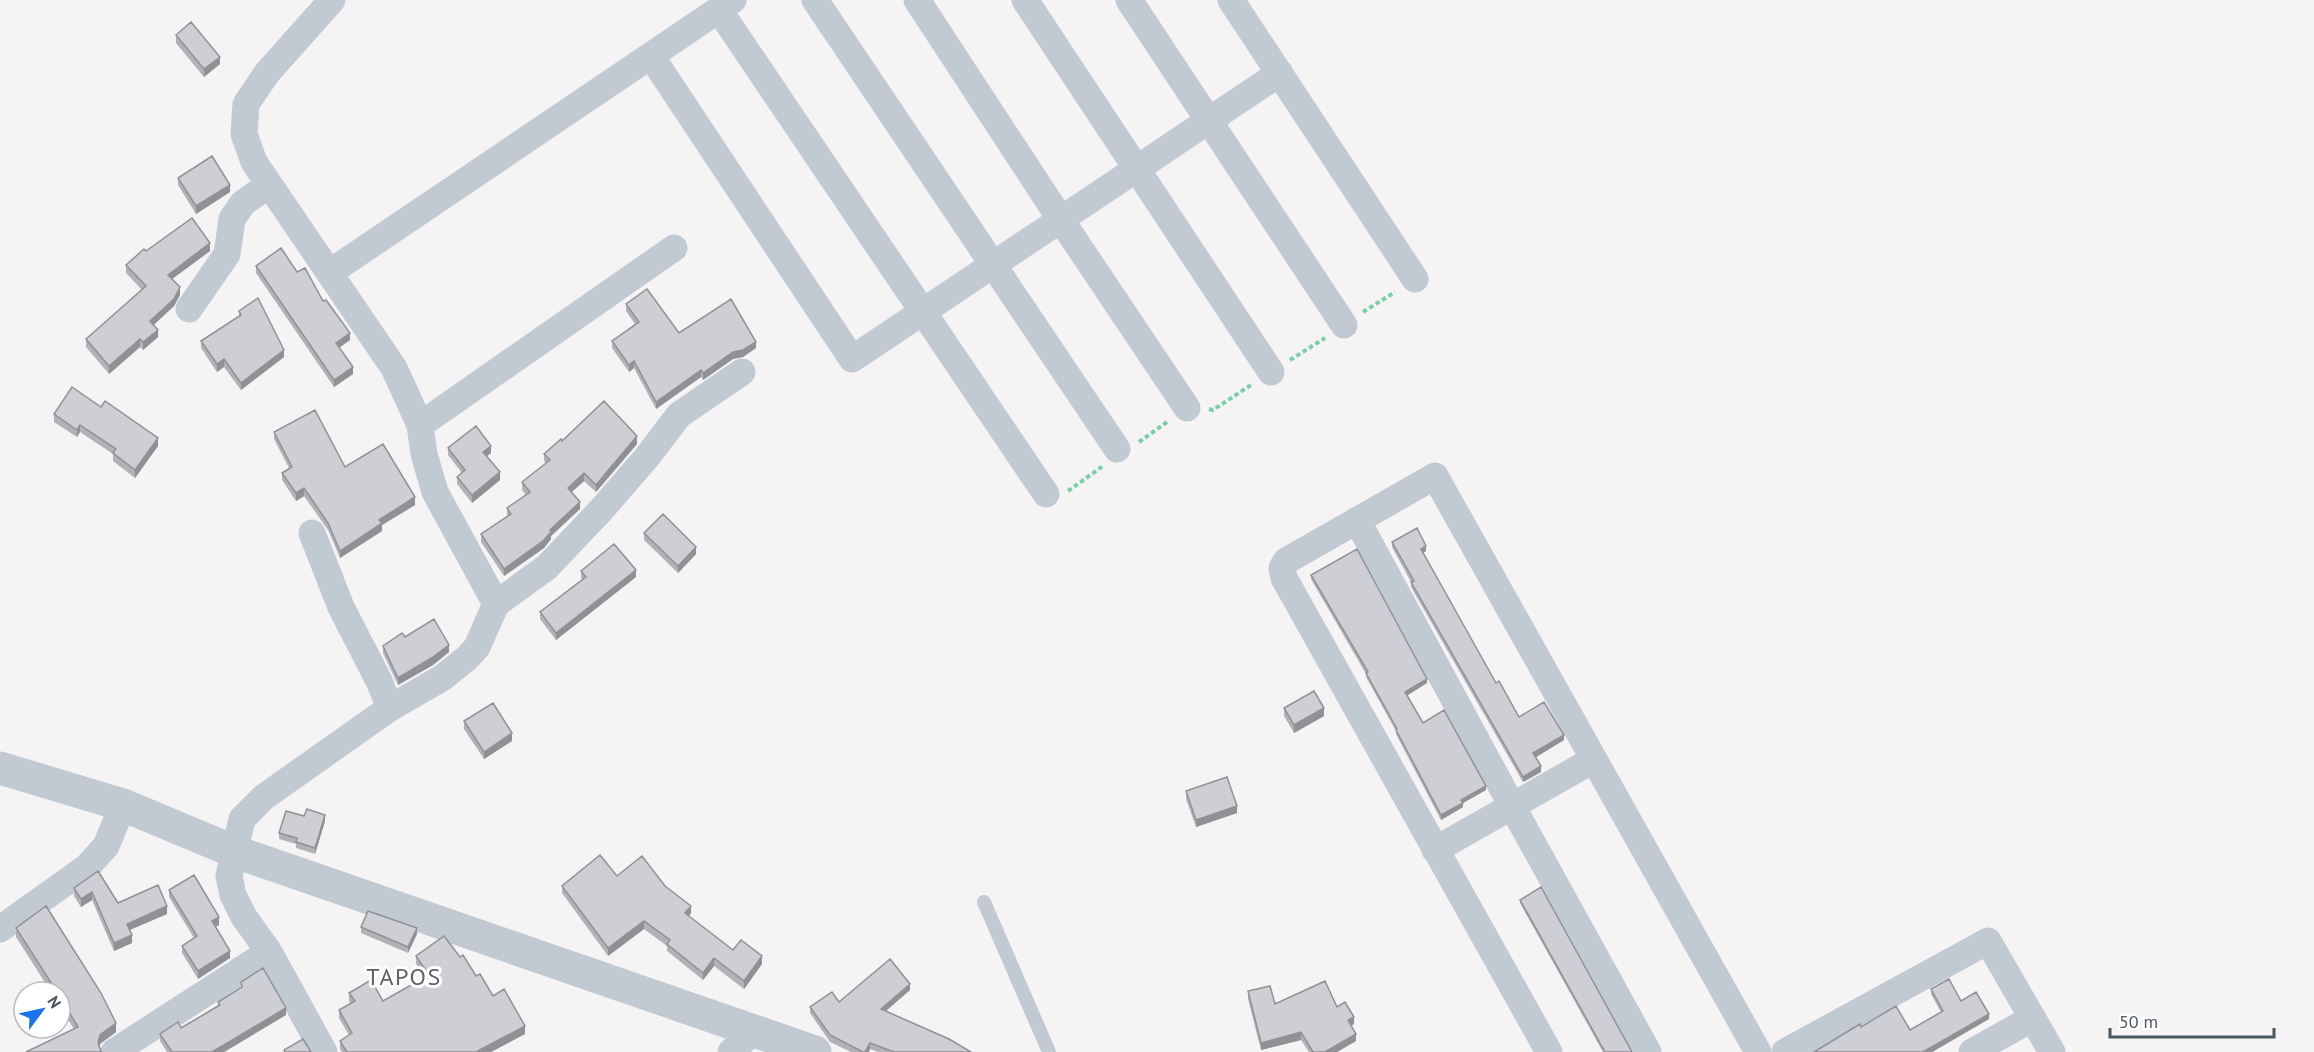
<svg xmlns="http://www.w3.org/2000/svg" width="2314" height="1052" font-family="'PT Sans',sans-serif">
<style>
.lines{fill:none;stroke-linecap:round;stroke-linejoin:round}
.path{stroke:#7ad0a6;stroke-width:4;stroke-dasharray:4.5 3;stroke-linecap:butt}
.service{stroke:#c1cad2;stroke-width:14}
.minor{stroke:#c1cad2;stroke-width:27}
.tertiary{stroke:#c1cad2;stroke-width:33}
.wall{fill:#b0b2b7}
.shaded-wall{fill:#909195}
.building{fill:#cdcfd5;stroke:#909195;stroke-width:1.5}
.labels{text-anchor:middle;stroke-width:6;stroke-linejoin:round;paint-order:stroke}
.quarter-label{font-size:24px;letter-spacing:1.5px;fill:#5f6368;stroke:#fff}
</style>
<rect width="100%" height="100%" fill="#f5f3f3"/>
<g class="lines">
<!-- path -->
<path class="path" d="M1363 312 1395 292
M1290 360 1325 338
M1209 409 1213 410 1251 385
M1139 442 1167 422
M1068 491 1103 466"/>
<!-- service -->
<path class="service" d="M984 902 1049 1052"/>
<!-- minor -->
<path class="minor" d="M332 0 267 73 246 104 244 134 254 162 394 368 420 425 424 454 435 492 496 604
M815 0 1117 449
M917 0 1061 220 1187 408
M1025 0 1271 372
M1129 0 1344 325
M1231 0 1415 279
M719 10 1046 494
M651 56 852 359 1280 73
M329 273 733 0
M189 309 227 254 232 219 243 203 269 185
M420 425 674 248
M1357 520 1512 806 1648 1052
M312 533 341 607 379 681 390 708
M1435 850 1593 760
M0 929 87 867 106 846 123 805
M114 1052 269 952
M324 1052 269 952 244 917 233 895 229 876 242 819 264 797 390 708 442 678 467 658 477 647 496 604 547 567 602 509 647 457 679 415 742 372
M731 1052 755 1030
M1549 1052 1284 578 1282 568 1286 561 1435 476 1758 1052
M1785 1052 1988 941 2052 1052
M1972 1052 2033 1018"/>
<!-- tertiary -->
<path class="tertiary" d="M0 768 123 805 233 851 815 1052"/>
</g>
<!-- wall -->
<path class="wall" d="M176 35 220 64 204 77 176 43Z
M178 178 230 192 196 214 178 185Z
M146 251H210L172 279 180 295 174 306 154 325 158 337 143 350 140 347 109 374 86 347V339L142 290 126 273V265Z
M256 266 297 272 323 301 350 340 339 348 353 374 334 387 256 273Z
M626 304 679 333 756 348 743 357 733 359 703 380 701 377 656 409 634 368 629 372 612 348V341L635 324 626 311Z
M239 311 284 357 241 390 224 367 217 372 201 348V341L239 316Z
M54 414 158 446 135 478 113 461V454L80 432 77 437 54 422Z
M274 432 345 467 415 505 382 525V531L340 558 328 530 304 496 296 501 282 480V473L289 468 274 439Z
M562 441 637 444 596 492 584 481 572 492 580 509 551 536V539L544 548 504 576 481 542V534L507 516V508L526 495 522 490V482L546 463 544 461V454Z
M448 448 491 453 487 456 500 480 472 503 457 484V477L462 473 448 455Z
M644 533 696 554 678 573 644 540Z
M1392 542 1426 551 1423 553 1496 683 1519 717 1564 740 1536 757 1541 772 1523 782 1411 587V582L1392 547Z
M581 571 636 577 556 640 540 619V612L582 579 581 578Z
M1311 575 1427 683 1407 695 1423 723 1486 790 1463 803V807L1441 820 1396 734V731L1366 677V674L1311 579Z
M405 637 449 652 433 665 398 685 383 653V646Z
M1284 708 1324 716 1294 733 1284 716Z
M464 721 512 741 484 759 464 729Z
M1186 791 1237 813 1196 827 1186 799Z
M304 816 325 821 315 854 296 848V844L279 839V833Z
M98 871 118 903 167 914 130 930 132 943 114 951 92 900 81 907 74 896V888Z
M617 876 691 913 689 916 733 950 762 964 744 989 714 966 703 980 667 951V946L644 929 608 956 562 893V886Z
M169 890 219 925 215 927 230 958 198 979 182 953V946L194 938 169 897Z
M1520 900 1632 1052H1603L1520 903Z
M361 927 417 934 408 953 361 933Z
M16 928 116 1032 100 1044V1047L101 1051 74 1029 60 1007V992H51L16 937Z
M416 956 460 957 525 1034 491 1052H342L340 1049V1041L349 1035 339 1018V1010L351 1003 349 1001V993L383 1001 425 977 416 964Z
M241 982 286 1015 224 1052H167L160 1041V1034L181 1028 218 1005V1002L241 988Z
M1931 989 1961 1001 1989 1019 1932 1052 1861 1027 1910 1030 1941 1012 1931 994Z
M910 990 886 1011 971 1052H878L870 1049 869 1052H851L830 1042 810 1013V1007Z
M1248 991 1275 1004 1337 1007 1354 1024 1351 1026 1356 1041 1337 1052H1309L1301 1040 1261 1050 1248 999Z"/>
<!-- shaded-wall -->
<path class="shaded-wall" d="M220 57V64L204 77V69Z
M230 185V192L196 214V206Z
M210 243V251L168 282V275Z
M180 287V295L174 306 150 328V321Z
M158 330V337L143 350V342Z
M350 333V340L336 350V343Z
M140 339V347L109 374V366Z
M756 342V348L743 357 733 359 703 380V373L733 352Z
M284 350V357L241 390V383Z
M224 359V367L217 372V364Z
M634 361V368L629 372V365Z
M353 367V374L334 387V380Z
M701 370V377L656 409V402Z
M80 425V432L77 437V430Z
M637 436V444L596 492V485Z
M158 438V446L135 478V470Z
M491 446V453L483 459V452Z
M500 472V480L472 503V495Z
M584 473V481L568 495V488Z
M304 488V496L296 501V493Z
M415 497V505L382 525V531L340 558V551L379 520Z
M580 502V509L551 536V539L544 548 504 576V569L550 530Z
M1426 546V551L1421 554V549Z
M696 547V554L678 573V566Z
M636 570V577L556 640V633Z
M449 645V652L433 665 398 685V678Z
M1427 679V683L1405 697V692Z
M1324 708V716L1294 733V725Z
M512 733V741L484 759V752Z
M1564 735V740L1533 759V753Z
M1541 766V772L1523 782V777Z
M1486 786V790L1463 803V807L1441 820V815L1461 800Z
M1237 806V813L1196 827V820Z
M325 815V821L315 854V848Z
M92 892V900L81 907V899Z
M167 906V914L127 931V924Z
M691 906V913L685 921V913Z
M219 917V925L212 929V921Z
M644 921V929L608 956V948Z
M417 928V934L408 953V947Z
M132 935V943L114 951V943Z
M230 951V958L198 979V971Z
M762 956V964L744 989V981Z
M714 958V966L703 980V973Z
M910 984V990L881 1015V1009Z
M286 1008V1015L224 1052H212Z
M1989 1014V1019L1932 1052H1923Z
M1354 1017V1024L1348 1028V1020Z
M116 1023V1032L100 1044 98 1052V1043L100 1035Z
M525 1026V1034L491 1052H476Z
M1301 1032V1040L1261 1050V1043Z
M1356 1034V1041L1337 1052H1325Z
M870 1043V1049L869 1052H865Z"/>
<!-- building -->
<path class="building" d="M191 22 220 57 204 69 176 35Z
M212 156 230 185 196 206 178 178Z
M192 218 210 243 168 275 180 287 174 299 150 321 158 330 143 342 140 339 109 366 86 339 146 286 126 265 144 249 146 251Z
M281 248 297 272 305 268 323 301 326 300 350 333 336 343 353 367 334 380 256 266Z
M647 289 679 333 731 299 756 342 743 350 733 352 703 373 701 370 656 402 634 361 629 365 612 341 639 322 626 304Z
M258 298 284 350 241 383 224 359 217 364 201 341 241 315 239 311Z
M72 387 101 407 105 401 158 438 135 470 113 453 116 449 80 425 77 430 54 414Z
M604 401 637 436 596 485 584 473 568 488 580 502 550 530 551 532 544 540 504 569 481 534 511 514 507 508 530 492 522 482 550 460 544 454 561 439 562 441Z
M315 410 345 467 383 444 415 497 379 520 382 523 340 551 328 523 304 488 296 493 282 473 292 467 274 432Z
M476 426 491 446 483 452 500 472 472 495 457 477 465 470 448 448Z
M663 514 696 547 678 566 644 533Z
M1417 528 1426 546 1421 549 1496 683 1499 681 1519 717 1544 702 1564 735 1533 753 1541 766 1523 777 1411 582 1414 581 1392 542Z
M614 544 636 570 556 633 540 612 586 577 581 571Z
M1357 549 1427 679 1405 692 1423 723 1444 710 1486 786 1461 800 1463 803 1441 815 1396 730 1397 729 1366 673 1368 672 1311 575Z
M434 619 449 645 433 657 398 678 383 646 402 633 405 637Z
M1314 691 1324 708 1294 725 1284 708Z
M493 703 512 733 484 752 464 721Z
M1227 777 1237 806 1196 820 1186 791Z
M307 809 325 815 315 848 296 842 297 838 279 833 286 811 304 816Z
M600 855 617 876 642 856 665 886 691 906 685 913 733 950 741 940 762 956 744 981 714 958 703 973 667 944 670 940 644 921 608 948 562 886Z
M98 871 118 903 158 885 167 906 127 924 132 935 114 943 92 892 81 899 74 888Z
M194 875 219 917 212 921 230 951 198 971 182 946 197 936 169 890Z
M1541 887 1632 1052H1605L1520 900Z
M46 906 101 993 116 1023 100 1035 98 1043 101 1051 102 1052H26L78 1027 60 997V992H57L16 928Z
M368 911 417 928 408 947 361 927Z
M444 936 460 957 463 955 476 976 480 974 493 996 504 989 525 1026 476 1052H347L340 1041 352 1033 339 1010 355 1001 349 993 371 980 383 1001 429 975 416 956Z
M890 959 910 984 881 1009 949 1039 971 1052H894L870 1043 865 1052H863L830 1035 810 1007 832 992 839 1002Z
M263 968 286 1008 212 1052H172L160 1034 178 1022 181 1028 220 1005 218 1002 242 987 241 982Z
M1949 979 1961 1001 1976 992 1989 1014 1923 1052H1814L1855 1027 1860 1024 1861 1027 1896 1006 1910 1030 1943 1011 1931 989Z
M1325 981 1337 1007 1345 1002 1354 1017 1348 1020 1356 1034 1325 1052H1313L1301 1032 1261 1043 1248 991 1270 986 1275 1004Z
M303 1039 311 1052H285L284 1050Z"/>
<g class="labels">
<!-- quarter labels -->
<g class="quarter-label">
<text x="404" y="985">TAPOS</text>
</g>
</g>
<!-- north arrow -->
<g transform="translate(42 1010) rotate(57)"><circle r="28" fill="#ffffff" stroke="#b7bbc0" stroke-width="1.5"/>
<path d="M0-4.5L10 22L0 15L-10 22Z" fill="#1a73e8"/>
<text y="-9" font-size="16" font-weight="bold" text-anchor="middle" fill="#4a5661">N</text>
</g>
<!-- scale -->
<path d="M2110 1028v9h164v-9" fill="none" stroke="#4a5661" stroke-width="3"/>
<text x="2119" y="1028" font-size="18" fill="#4a5661" stroke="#ffffff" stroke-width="4.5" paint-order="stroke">50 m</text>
</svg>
